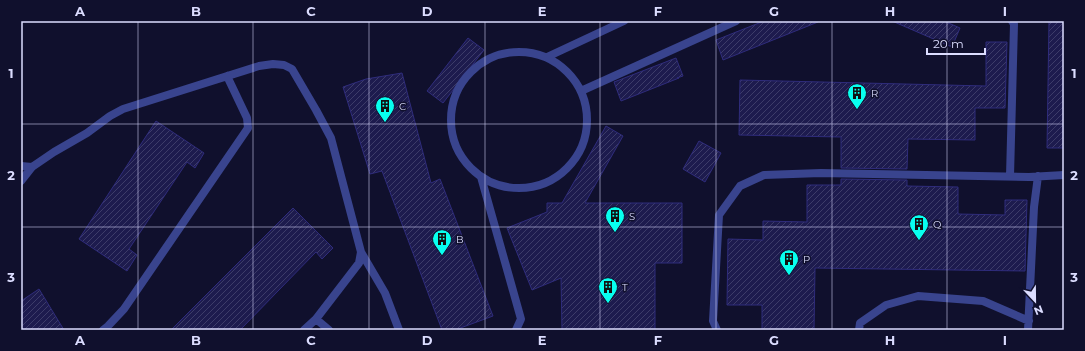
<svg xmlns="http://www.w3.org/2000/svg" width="1085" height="351" font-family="Montserrat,sans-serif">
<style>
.building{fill:url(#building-hatch);stroke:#2f2c7c}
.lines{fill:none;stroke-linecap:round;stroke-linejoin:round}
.service{stroke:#39448e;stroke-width:8}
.grid{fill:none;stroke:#dcddff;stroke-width:1;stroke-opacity:0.55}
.labels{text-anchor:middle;stroke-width:3;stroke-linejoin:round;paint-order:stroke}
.poi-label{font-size:10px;fill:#dcddff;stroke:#10102d;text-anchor:start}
.neatline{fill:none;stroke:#dcddff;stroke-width:1.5}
.grid-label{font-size:13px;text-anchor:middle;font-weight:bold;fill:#dcddff}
</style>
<defs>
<pattern id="building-hatch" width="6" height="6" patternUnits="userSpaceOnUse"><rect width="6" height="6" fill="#1d1b4e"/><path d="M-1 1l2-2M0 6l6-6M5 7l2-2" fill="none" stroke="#3d3c69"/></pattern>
</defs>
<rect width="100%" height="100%" fill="#10102d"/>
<!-- building -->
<path class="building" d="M764 21H818V22L723 60 716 40Z
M892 21H944L960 28 952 47Z
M1049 21H1064V148H1047Z
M468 38 484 50 443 103 427 91Z
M986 42H1007L1005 108H975V140L908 139 907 169 841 168V137L739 135 740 80 986 86Z
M676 58 683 76 677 78H679L621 101 614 82Z
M402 73 431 183 440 179 493 316 455 330H442L382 171 370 174 343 87 366 79Z
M156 121 204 153 195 168 187 162 129 249 137 255 127 271 79 239Z
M606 126 623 136 585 203H682V263H655V330H562L561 278 532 290 507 228 547 212V203H562Z
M699 141 721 153 705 182 683 169Z
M841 179 907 180V186L958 187V214L1005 215V200H1027L1025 271 815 268 814 330H762V305H727L728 239 763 240V221L807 222V185H841Z
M293 208 333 248 322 259 316 252 240 330H171Z
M39 289 64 330H21V301Z"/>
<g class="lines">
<!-- service -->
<path class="service" d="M451 120a68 68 0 1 1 136 0a68 68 0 1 1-136 0Z
M547 57 624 21
M581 91 736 21
M21 166 32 167
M1010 176 1014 24 1012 21
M481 177 521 319 516 330
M21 181 32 167 54 152 87 133 110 116 123 109 259 66 273 64 284 65 292 69 316 110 331 138 361 252 359 263 316 319
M361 252 385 293 399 330
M103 330 108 326 124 309 248 128 247 118 227 76
M304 330 316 319 329 330
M717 330 713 321 719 215 740 186 764 175 821 173 1029 177 1064 175
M859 330 860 323 886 305 918 296 983 301 1029 321
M1028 330 1034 207 1038 176"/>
</g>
<!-- grid -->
<path class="grid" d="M138 21V330M253 21V330M369 21V330M485 21V330M600 21V330M716 21V330M832 21V330M947 21V330M21 124H1064M21 227H1064"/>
<!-- icons -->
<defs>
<symbol id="building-pin" viewBox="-11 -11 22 30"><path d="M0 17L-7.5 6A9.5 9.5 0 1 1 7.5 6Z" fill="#08ffef" stroke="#10102d"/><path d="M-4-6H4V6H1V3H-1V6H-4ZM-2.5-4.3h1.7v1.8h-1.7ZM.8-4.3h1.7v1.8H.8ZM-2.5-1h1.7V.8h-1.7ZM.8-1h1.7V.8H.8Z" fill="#111"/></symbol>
</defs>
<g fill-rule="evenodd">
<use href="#building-pin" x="846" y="82" width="22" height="30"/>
<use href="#building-pin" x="374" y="95" width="22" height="30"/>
<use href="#building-pin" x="604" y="205" width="22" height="30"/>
<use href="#building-pin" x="908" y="213" width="22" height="30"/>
<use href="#building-pin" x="431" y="228" width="22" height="30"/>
<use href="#building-pin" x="778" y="248" width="22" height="30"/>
<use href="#building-pin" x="597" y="276" width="22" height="30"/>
</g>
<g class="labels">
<!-- poi labels -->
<g class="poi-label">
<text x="871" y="97">R</text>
<text x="399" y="110">C</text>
<text x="629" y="220">S</text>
<text x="933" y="228">Q</text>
<text x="456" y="243">B</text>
<text x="803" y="263">P</text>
<text x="622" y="291">T</text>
</g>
</g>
<!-- border -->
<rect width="1085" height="351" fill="none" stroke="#10102d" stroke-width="44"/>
<!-- north arrow -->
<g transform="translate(1035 301) rotate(158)" stroke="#10102d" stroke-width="3" paint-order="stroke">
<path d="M0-3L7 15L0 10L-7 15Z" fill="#dcddff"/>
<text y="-6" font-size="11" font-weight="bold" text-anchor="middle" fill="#dcddff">N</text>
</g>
<!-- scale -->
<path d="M927 48v6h58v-6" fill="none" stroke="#dcddff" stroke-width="2"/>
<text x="933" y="48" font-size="12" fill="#dcddff" stroke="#10102d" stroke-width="3" paint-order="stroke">20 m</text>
<rect x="22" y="22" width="1041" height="307" class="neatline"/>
<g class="grid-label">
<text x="80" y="16">A</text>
<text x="196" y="16">B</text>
<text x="311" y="16">C</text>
<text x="427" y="16">D</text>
<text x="542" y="16">E</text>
<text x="658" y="16">F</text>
<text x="774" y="16">G</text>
<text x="890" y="16">H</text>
<text x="1005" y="16">I</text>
<text x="11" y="78">1</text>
<text x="1074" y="78">1</text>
<text x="11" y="180">2</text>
<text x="1074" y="180">2</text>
<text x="11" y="282">3</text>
<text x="1074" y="282">3</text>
<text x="80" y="345">A</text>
<text x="196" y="345">B</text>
<text x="311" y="345">C</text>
<text x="427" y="345">D</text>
<text x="542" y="345">E</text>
<text x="658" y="345">F</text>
<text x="774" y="345">G</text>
<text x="890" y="345">H</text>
<text x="1005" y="345">I</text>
</g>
</svg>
